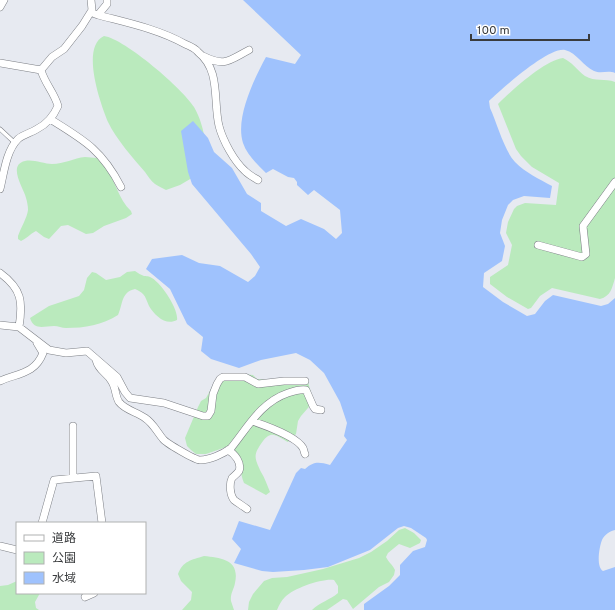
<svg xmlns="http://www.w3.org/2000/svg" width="615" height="610" font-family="Overpass,'Noto Sans JP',sans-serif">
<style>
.green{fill:#baeabd}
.water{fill:#9fc2fd}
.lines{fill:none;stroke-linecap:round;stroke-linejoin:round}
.service-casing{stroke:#7c7f85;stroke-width:4.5}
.minor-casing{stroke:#7c7f85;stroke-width:8}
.service{stroke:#fff;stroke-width:3.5}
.minor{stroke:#fff;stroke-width:7}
</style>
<rect width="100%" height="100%" fill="#e7eaf1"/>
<!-- green -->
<path class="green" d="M104 36C125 39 183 89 194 107 200 117 204 131 205 142 206 151 199 166 197 175L180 185 166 190C162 188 158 186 155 184 151 181 148 176 145 172 133 158 116 139 108 122 101 105 80 47 104 36Z
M563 58C572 62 577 70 585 76 595 82 605 78 615 82V278C612 288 611 296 600 299L552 288 540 296 531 308 528 309 507 297 490 284V277L508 265 512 245 506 233 508 222 514 209 517 206 525 203 556 205 559 183 532 167 521 156 516 149 498 104C511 91 545 60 563 58Z
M85 157 97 158C100 161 103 164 105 167 116 181 118 199 131 211L132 214 126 218 104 226 93 233 86 234 68 225 61 226 49 239 44 237 36 231C30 234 26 239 21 241L18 239V236C21 227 27 218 28 210 28 206 27 201 26 198 24 189 7 165 25 161 33 159 44 164 52 164 64 164 74 158 85 157Z
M135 271C138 273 141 275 144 276 144 276 149 276 150 277 160 281 179 309 177 320 166 326 155 316 149 306 147 302 146 297 143 294 141 292 138 290 135 289 121 292 123 304 118 315 102 325 85 328 66 328 62 328 58 326 54 326 44 326 34 331 30 318L49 306 79 296 84 290 87 278 92 272 96 273 106 280 120 277 127 272Z
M232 373 253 375 257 379 267 380 308 382 313 400 308 408 301 416 298 421 296 434 288 442C284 440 279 436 274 435 270 434 266 437 263 441 253 455 254 457 261 472 265 478 267 485 270 492L266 495 244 483C237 465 246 461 229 446L206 454H196L191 450 187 446 185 438 198 407 201 401 206 398 217 378 225 374Z
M405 528 414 533 421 540 420 543 410 548 399 544 388 553 386 557C389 563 392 564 395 570L394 575 389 582 379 587 353 609 347 600 343 599 327 610H312C320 602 330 600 338 593V586L334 580C323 578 294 588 285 597 281 601 279 605 277 610H248L249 602 253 594 264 581 272 578 287 577 323 569 359 558 371 552 387 541 399 530Z
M204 556C222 558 240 560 235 583 234 589 230 594 231 601 232 604 233 607 234 610H182L191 600 192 592 181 581 178 574C183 561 191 560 204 556Z
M17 581V593H40L35 602 36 608 39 610H0V586L8 585Z"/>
<!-- water -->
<path class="water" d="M243 0H615V73C608 70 601 74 594 71 583 66 577 53 565 50 548 47 502 89 489 101L490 108C497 123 504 150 515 162 526 173 539 179 552 186L550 198 524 196 513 200 508 205 502 220 500 233 505 246 502 261 484 273 483 287 503 302 527 316 535 314 545 301 553 295 601 306 608 304 615 298V530C610 531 604 535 602 540 599 548 596 567 603 571L615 567V610H364V604L389 586 400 575V565L413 551 425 547 427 540 426 538 411 528 404 526 398 528 370 550 328 567 304 570 273 572 262 571 234 563 241 549 232 539 239 521 270 530 296 473 301 468 305 469C314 461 319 462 330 465L347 440 344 436 347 423 340 402 324 373 310 360 296 353 261 360 239 368 211 359 201 351 203 337 187 324 170 289 146 269 152 259 182 255 199 263 220 266 248 282 255 276 260 267 251 254 192 184 188 172 181 131 193 121 208 138 214 152 232 168 247 194 261 203V211L286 226 301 219 324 229 336 239 342 233 340 210 314 190 308 195 297 185V182L294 178 288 177 273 169 266 173C257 164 247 155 243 143 235 118 254 79 266 57L295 64 301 55Z"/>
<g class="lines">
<defs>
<path id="service" d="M0 129 15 143"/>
<path id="minor" d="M0 7 4 0
M95 14 98 15 107 4V0
M98 15C128 23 158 29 185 44 190 46 195 48 198 52 221 70 213 101 219 126 223 141 234 161 245 171 249 175 253 177 258 180
M203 56C225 67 228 61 249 50
M0 63 41 70
M41 70 52 57 64 49 82 26 92 10 91 0
M50 119C84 140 102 150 121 187
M0 189C4 173 6 151 18 139 24 134 31 133 37 129 47 124 54 115 58 106 54 92 45 84 41 70
M538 245 582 257 586 254 583 226 615 182
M0 273C22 289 23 302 19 327
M0 325 19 327 49 350 66 353 87 351 117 377 125 392 130 398 164 403 203 416H208L211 411 213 394 217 384 220 379 223 377H245L258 384 284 381H305
M96 360C99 372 107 372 112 382 116 388 115 396 119 402 125 410 137 412 145 418 153 423 157 432 163 439 166 443 195 460 200 460 210 460 223 454 231 448 248 427 261 402 288 393 294 391 300 389 306 390L313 406 315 409 321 410
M0 381C18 373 35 374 43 353L37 343
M252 421C264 425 297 437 303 448 304 450 304 452 305 454
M228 450C235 454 242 463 239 471 237 474 234 476 232 478 229 484 230 495 234 500 238 503 243 506 247 509
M73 478V426
M42 523 54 480 96 476 102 523
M0 546 17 550
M85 597 94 593"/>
</defs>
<!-- service casing -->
<use href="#service" class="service-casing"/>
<!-- minor casing -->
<use href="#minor" class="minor-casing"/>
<!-- service -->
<use href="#service" class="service"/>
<!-- minor -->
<use href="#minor" class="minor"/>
</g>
<!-- legend -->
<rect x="16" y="522" width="130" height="72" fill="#ffffff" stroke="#b0b1b1"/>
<rect x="24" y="535" width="20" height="6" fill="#ffffff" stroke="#b0b1b1"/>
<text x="52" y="542" font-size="12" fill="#393b3d">道路</text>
<rect x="24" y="552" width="20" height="12" fill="#baeabd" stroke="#b0b1b1"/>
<text x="52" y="562" font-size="12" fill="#393b3d">公園</text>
<rect x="24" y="572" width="20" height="12" fill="#9fc2fd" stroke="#b0b1b1"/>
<text x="52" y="582" font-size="12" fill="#393b3d">水域</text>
<!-- scale -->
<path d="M471 34v6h118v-6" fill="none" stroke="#393b3d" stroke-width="2"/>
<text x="477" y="34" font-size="12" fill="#393b3d" stroke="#ffffff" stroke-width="3" paint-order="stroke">100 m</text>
</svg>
